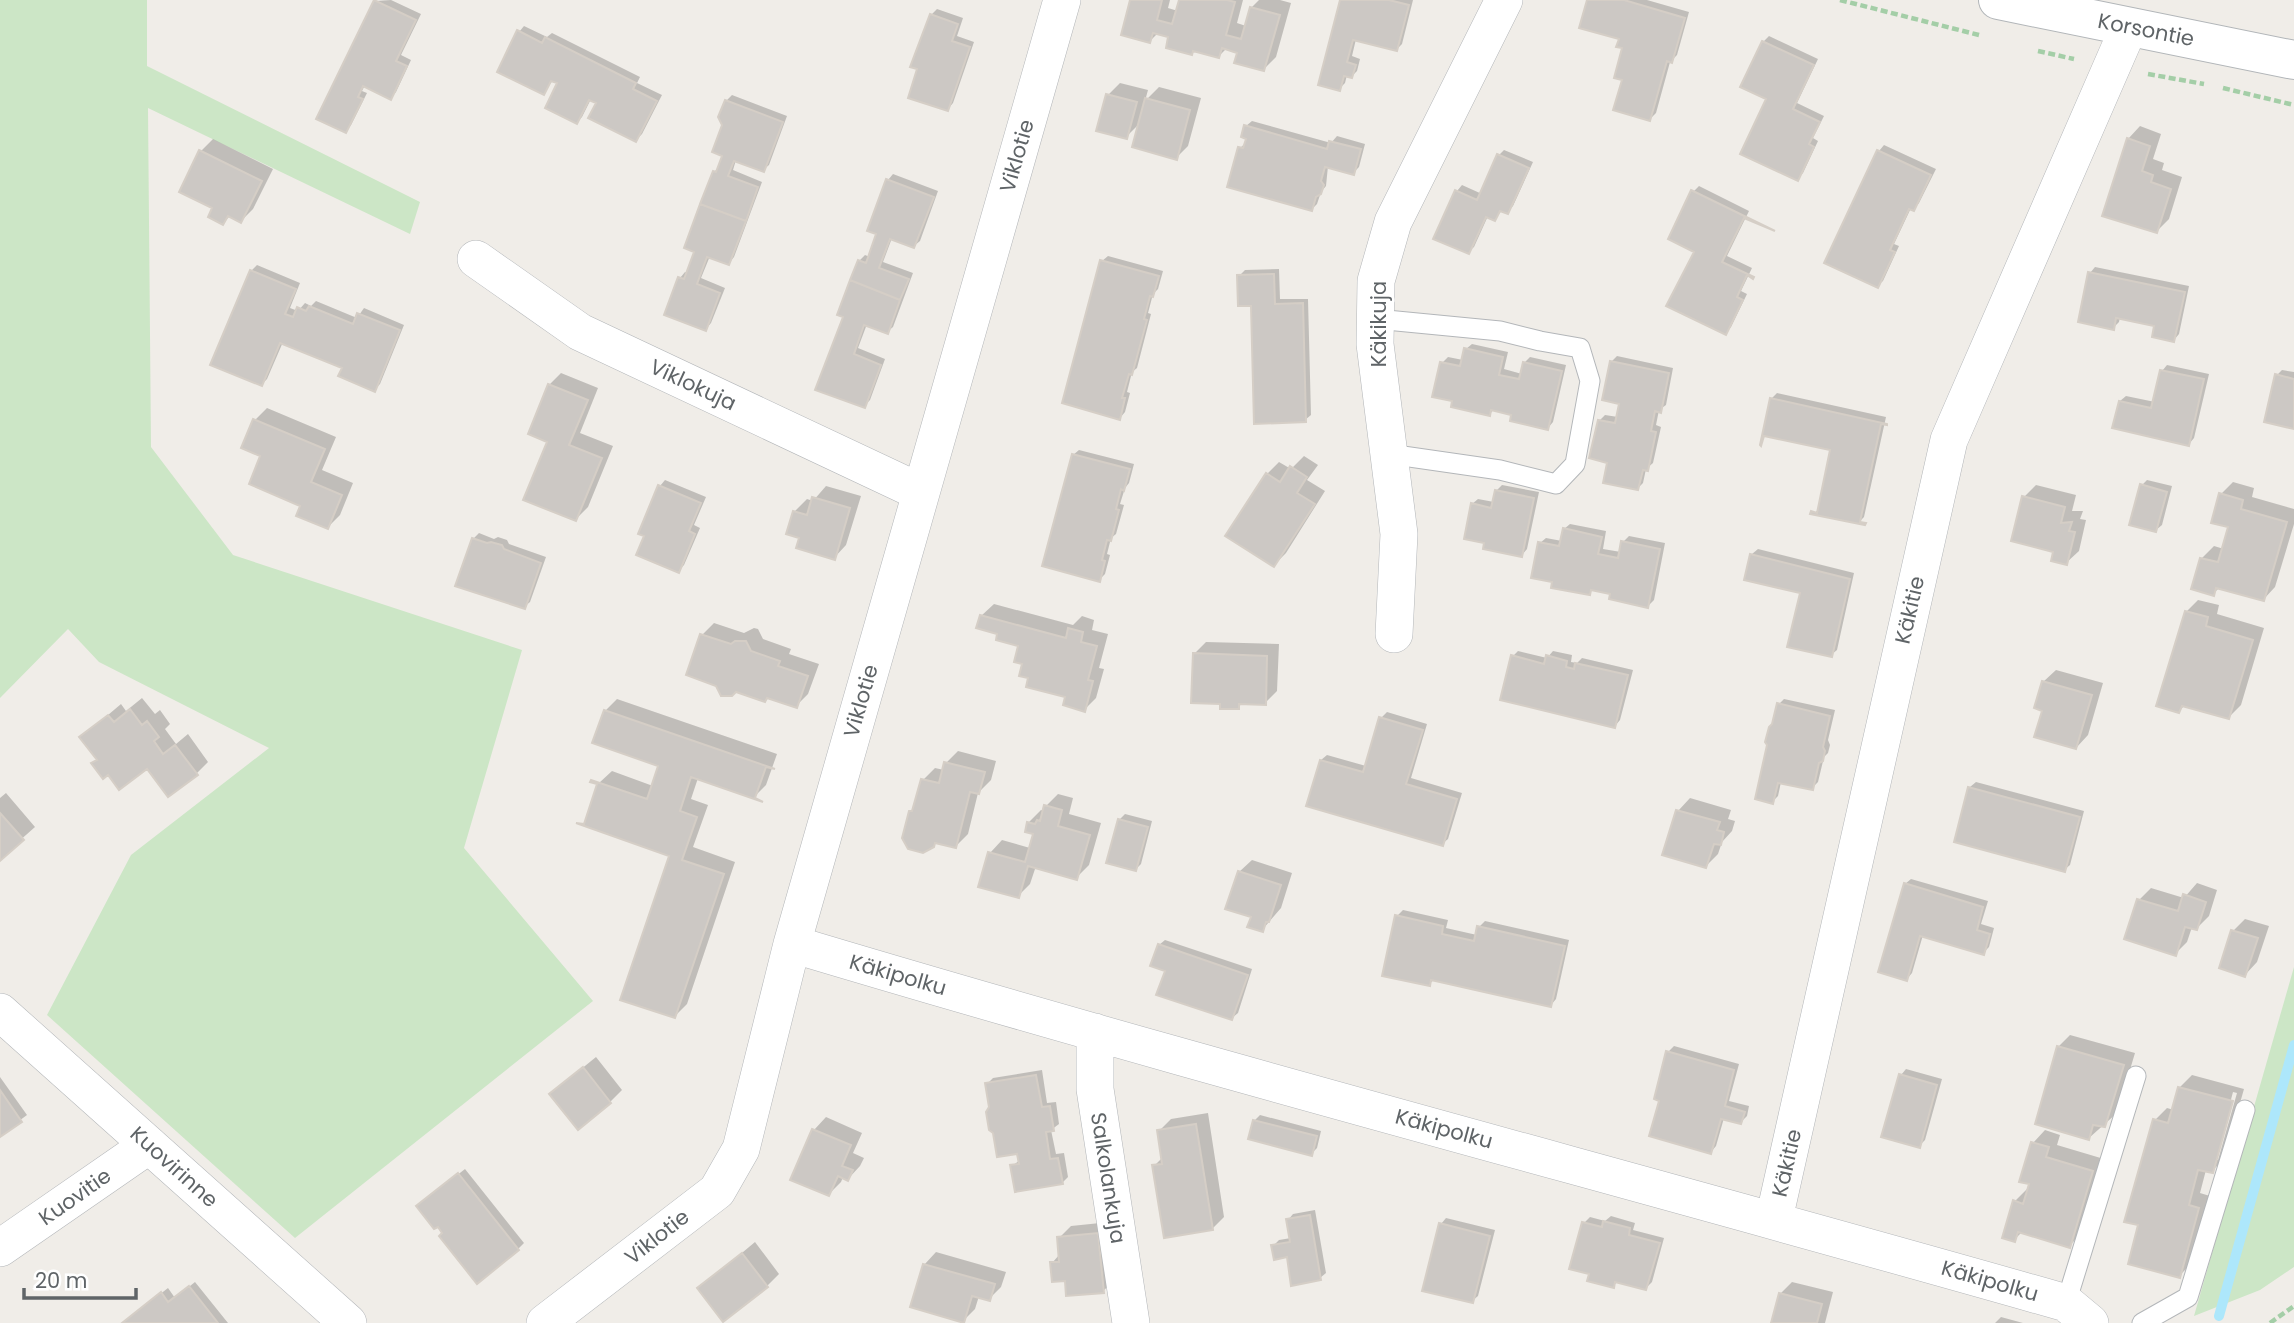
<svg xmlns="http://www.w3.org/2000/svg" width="2294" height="1323" font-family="Poppins,sans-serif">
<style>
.green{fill:#cce6c6}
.shadow{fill:#0003;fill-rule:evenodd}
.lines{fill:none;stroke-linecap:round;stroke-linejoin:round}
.stream{stroke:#ade7fb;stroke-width:10}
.building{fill:#ccc8c4;stroke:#d5cec6;stroke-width:2}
.lane-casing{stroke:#b3b6b9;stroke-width:21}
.street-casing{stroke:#b3b6b9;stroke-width:38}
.secondary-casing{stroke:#b2b6b9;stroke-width:40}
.path{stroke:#a4cea7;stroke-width:4.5;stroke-dasharray:7 3.5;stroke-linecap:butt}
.lane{stroke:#fff;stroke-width:19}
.street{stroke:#fff;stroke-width:37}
.secondary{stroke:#fff;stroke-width:38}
.labels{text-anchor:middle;stroke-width:5;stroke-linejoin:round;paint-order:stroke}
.street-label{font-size:21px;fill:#5f6467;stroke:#fff}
</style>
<rect width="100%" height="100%" fill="#f0ede8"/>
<!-- green -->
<path class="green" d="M0 0H147V66L420 202 410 234 148 108 151 447 233 555 522 650 464 848 593 1001 295 1238 47 1015 131 855 269 748 99 662 68 629 0 698Z
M2294 967V1267L2260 1290 2194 1316Z"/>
<!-- shadow -->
<path class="shadow" d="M391 0 421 14 401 55 411 60 396 92 391 98 365 85 362 91 367 93 351 125 346 131 376 1Z
M1132 0H1170L1168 8 1178 11 1181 0H1243L1237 23 1246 26 1251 8 1259 0H1280L1291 3 1276 57 1264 69 1239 52 1227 48 1219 56 1195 50 1192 53 1171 36 1158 33 1150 41Z
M1342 0H1413L1402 44 1396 50 1356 39 1352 56 1360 59 1357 71 1352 76 1347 75 1345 83 1339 89Z
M1589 0H1647L1689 12 1677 55 1670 62 1656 113 1650 119 1624 79V47L1621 38Z
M937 9 963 18 957 36 974 42 953 103 948 109 920 68 931 15Z
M524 26 547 37 552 33 640 77 637 83 662 95 642 134 636 140 598 102 591 99 582 117 577 122 559 82 553 80 543 93 519 32Z
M1769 36 1818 59 1797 103 1824 116 1813 138 1818 141 1803 173 1797 179 1768 99 1763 42Z
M1120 83 1148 90 1145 101 1159 87 1201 98 1188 146 1176 158 1140 123 1126 137 1108 95Z
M732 95 787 116 769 165 763 170 736 160 733 170 762 182 734 257 729 263 710 256 701 278 725 288 711 323 706 329 680 278 685 272 688 273 696 251 714 172 721 166 724 155V125L726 101Z
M1252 121 1331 143 1337 136 1365 144 1359 167 1353 173 1328 166 1326 186 1321 192 1317 204 1312 209 1240 148 1247 142 1246 126Z
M2140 126 2161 134 2153 159 2164 163 2162 170 2182 177 2169 219 2157 231 2128 139Z
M213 139 273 169 253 209 241 221 231 215 223 223 214 207 181 191 201 151Z
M1884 145 1936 169 1919 203 1914 209 1911 208 1894 244 1899 246 1883 281 1877 286 1826 262 1879 151Z
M1504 150 1533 162 1513 206 1507 212 1502 210 1495 219 1488 216 1474 247 1468 252 1457 191 1462 185 1482 194 1499 155Z
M893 174 938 191 920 241 914 246 892 238 883 262 913 273 893 327 887 332 867 324 858 348 885 359 870 400 864 406 845 316 859 261 865 255 870 257 879 234 888 180Z
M1699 186 1749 211 1727 256 1752 268 1741 291 1747 294 1731 327 1726 333 1693 192Z
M1108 256 1163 271 1158 289 1153 294 1148 313 1151 314 1137 368 1132 372 1127 392 1130 393 1125 412 1120 418 1102 261Z
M257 265 300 283 290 308 298 311 305 303 311 306 316 301 357 318 364 308 404 325 380 384 374 390 344 367 283 342 267 379 262 384 251 271Z
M2095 267 2189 286 2179 334 2174 340 2156 325 2120 317 2119 322 2113 328 2090 273Z
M1279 269 1280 299H1308L1311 415 1305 420 1239 276 1245 270Z
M1472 344 1508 352 1504 369 1522 374 1524 363 1530 357 1566 365 1553 422 1548 428 1513 414 1494 409 1490 414 1442 363 1448 357 1463 360 1466 349Z
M1617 356 1673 368 1666 405 1659 410 1656 425 1661 427 1653 463 1646 469 1643 483 1638 488 1609 461 1599 421 1605 415 1618 417 1621 402 1611 362Z
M2167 365 2209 374 2194 438 2189 444 2120 401 2126 396 2155 402 2162 371Z
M2282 370 2294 372V427L2277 375Z
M561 373 598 388 580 433 613 446 588 507 576 519 549 441V385Z
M1777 393 1886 417 1864 517 1859 522 1832 449 1771 399Z
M267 408 336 437 322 470 353 483 340 515 328 527 263 455 255 420Z
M1079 450 1134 464 1129 483 1125 488 1120 504 1124 505 1116 534 1111 538 1107 554 1110 555 1105 574 1099 580 1073 455Z
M1304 456 1318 465 1307 480 1325 491 1286 553 1274 565 1267 474 1279 462 1291 469Z
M665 480 706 497 694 525 700 528 684 565 678 571 646 535 660 486Z
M2147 480 2172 486 2162 525 2156 530 2142 485Z
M2233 482 2254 488 2252 497 2294 509V524L2275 587 2263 600 2220 587 2213 594 2201 559 2214 546 2224 549 2230 526 2221 494Z
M1502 485 1539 492 1527 549 1522 555 1486 542 1472 504 1478 499 1494 502 1496 491Z
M2036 485 2076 495 2072 511H2083L2080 519 2086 520 2079 551 2066 563 2055 551 2024 497Z
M826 486 861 496 846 545 834 558 801 537 788 533 795 511 807 499 813 501Z
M1570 524 1606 531 1603 549 1621 552 1623 542 1629 536 1665 543 1654 600 1648 606 1613 592 1594 589 1589 593 1554 581 1540 543 1546 538 1562 541 1564 529Z
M479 533 494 539 498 537 507 540 509 544 546 557 530 602 524 607 473 539Z
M1758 549 1854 573 1837 650 1831 655 1802 591 1746 579 1752 554Z
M2198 600 2219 605 2217 614 2264 628 2241 705 2229 717 2185 705 2179 711 2186 612Z
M994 604 1073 625 1082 616 1094 620 1092 630 1108 634 1099 668 1104 669 1096 698 1084 710 1067 696 1030 677 1020 644 999 633 981 616Z
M714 623 744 633 754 628 758 629 763 639 791 649 789 654 819 664 808 694 796 706 702 635Z
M1206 642 1279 644 1277 691 1265 703H1243L1238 707 1221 702 1194 654Z
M1518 651 1547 658 1553 651 1572 655 1571 662 1577 663 1582 658 1633 670 1620 720 1615 726 1513 656Z
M2056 670 2103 683 2088 735 2076 748 2044 709 2043 682Z
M142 698 155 714 160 710 170 724 165 729 176 744 188 734 208 762 196 774 147 767 109 773 94 763 98 759 82 737 121 704 126 711Z
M617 699 777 754 766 785 754 797 698 778 691 799 708 805 693 847 735 862 687 1004 675 1016 671 854 599 783 612 771 653 786 661 764 605 711Z
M1784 699 1835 710 1828 740 1830 745 1828 753 1824 757 1818 782 1812 788 1781 782 1778 796 1772 802 1769 745 1779 704Z
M1387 712 1427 724 1411 778 1462 793 1448 839 1442 844 1321 760 1327 755 1366 766 1381 718Z
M958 751 996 761 991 780 978 793 968 834 956 846 937 841 933 846 911 812 915 807 923 780 935 768 944 770 946 763Z
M1976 782 2084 811 2070 865 2064 870 1956 841 1970 787Z
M6 793 35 827 0 858V798Z
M1058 794 1073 798 1069 814 1101 823 1089 865 1076 878 1036 866 1030 884 1018 896 990 853 1002 840 1030 848 1035 832 1029 822 1041 810 1044 811 1046 806Z
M1690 798 1731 810 1728 819 1735 821 1732 831 1722 842 1718 854 1706 866 1678 811Z
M1125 814 1152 821 1141 864 1136 869 1119 820Z
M1252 860 1292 873 1281 908 1262 930 1253 916 1239 872Z
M1911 879 1988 901 1981 924 1994 928 1989 947 1983 953 1923 935 1912 973 1907 979 1905 884Z
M2197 883 2217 890 2209 916 2197 928 2192 927 2187 942 2175 954 2139 900 2151 888 2184 898Z
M1403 910 1448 920 1446 928 1477 935 1479 927 1485 921 1569 940 1556 999 1551 1005 1435 979 1429 984 1397 916Z
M2245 919 2269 926 2257 962 2245 975 2233 931Z
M1165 940 1252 969 1238 1013 1232 1018 1167 970 1159 945Z
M2070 1035 2135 1053 2117 1113 2089 1138 2058 1047Z
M1674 1046 1739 1064 1729 1101 1749 1106 1747 1116 1741 1122 1724 1118 1716 1146 1711 1152 1661 1099 1668 1052Z
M596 1057 622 1090 610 1102 564 1083Z
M1906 1069 1942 1079 1925 1140 1919 1146 1901 1075Z
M1042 1070 1047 1103 1056 1102 1059 1124 1051 1130 1056 1154 1064 1153 1068 1177 1062 1183 1012 1166 1020 1160 1019 1151 991 1108 987 1084 993 1078Z
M2192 1075 2244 1089 2224 1159 2212 1171 2206 1170 2200 1193 2210 1196 2191 1264 2179 1276 2141 1224 2155 1120 2167 1108 2174 1110 2180 1087ZM2233 1092 2237 1093 2218 1160H2215Z
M0 1077 27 1115 0 1135Z
M1208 1113 1224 1217 1212 1229 1154 1166 1163 1157 1159 1131 1171 1119Z
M1260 1115 1321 1131 1317 1148 1311 1154 1254 1121Z
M826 1117 862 1133 853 1153 864 1158 860 1166 848 1179 843 1177 841 1182 829 1194 793 1179 814 1130Z
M2045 1130 2060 1135 2057 1145 2104 1159 2081 1234 2069 1246 2022 1232 2014 1240 2015 1201 2027 1189 2029 1190 2033 1143Z
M465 1169 524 1243 518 1249 444 1233 424 1201Z
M1315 1210 1326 1273 1320 1278 1273 1246 1279 1240 1291 1238 1288 1220 1293 1214Z
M1611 1216 1635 1223 1633 1230 1664 1238 1652 1282 1646 1288 1618 1281 1613 1286 1591 1273 1584 1223 1590 1217 1605 1221Z
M1446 1218 1495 1230 1478 1296 1472 1301 1441 1224Z
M1110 1222 1116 1279 1103 1291 1066 1279 1052 1263 1060 1254 1059 1238 1071 1226Z
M755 1242 779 1274 767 1286 724 1319 700 1288Z
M936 1252 1006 1272 1001 1287 989 1299 979 1296 975 1309 963 1321 924 1265Z
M195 1282 228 1323H123L168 1288 175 1298Z
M1792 1282 1833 1292 1825 1323H1772L1780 1294Z
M2001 1317 2023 1323H1995Z"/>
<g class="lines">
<!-- stream -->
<path class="stream" d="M2219 1316 2294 1045"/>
</g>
<!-- building -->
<path class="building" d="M374 0 416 20 396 61 407 66 391 100 363 86 358 97 363 99 346 133 316 119Z
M1130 0H1162L1157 20 1172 24 1179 0H1227L1235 2 1226 35 1241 39 1250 7 1280 15 1264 71 1234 63 1237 53 1222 48 1219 58 1193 51 1192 55 1166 48 1168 37 1153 33 1150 43 1121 35Z
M1340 0H1389L1409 5 1397 51 1353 40 1347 62 1356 65 1352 78 1344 76 1340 91 1318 85Z
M1587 0H1624L1685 18 1672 63 1667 61 1650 121 1613 110 1622 80 1614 78 1622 48 1616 47 1619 39 1579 28Z
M930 14 958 24 952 41 970 47 948 111 908 98 917 69 910 67Z
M517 30 542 43 545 37 636 83 633 89 657 101 636 142 588 118 596 103 589 100 577 124 545 108 557 83 551 81 544 95 497 72Z
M1762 41 1814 65 1793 109 1820 122 1809 144 1814 147 1798 181 1740 154 1766 99 1740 87Z
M1106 94 1137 102 1127 139 1096 131Z
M1145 98 1190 110 1177 160 1132 147Z
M725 100 783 122 764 172 734 161 728 176 758 187 746 221 700 204 713 171 716 172 722 156 712 152 722 125 718 117Z
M1244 125 1327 149 1329 141 1361 149 1354 175 1325 167 1321 181 1324 185 1321 194 1316 197 1312 211 1227 187 1238 147 1243 148 1246 139 1241 137Z
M2127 138 2150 146 2142 171 2153 175 2151 182 2171 189 2157 233 2102 216Z
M199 150 262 181 241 223 228 216 223 225 208 217 212 208 179 192Z
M1877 150 1931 175 1914 211 1909 209 1890 250 1895 252 1878 288 1824 263Z
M1497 154 1529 168 1508 214 1500 211 1495 221 1486 217 1469 254 1433 239 1455 190 1477 200Z
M886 179 934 197 914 248 890 239 879 268 909 279 900 300 850 280 858 260 866 263 876 234 867 231Z
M1691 190 1775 231 1744 218 1722 262 1754 277 1753 279 1747 275 1737 297 1743 300 1726 335 1666 306 1694 252 1668 239Z
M700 204 746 221 729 265 707 257 697 284 720 293 706 331 664 315 678 277 684 279 694 252 684 248Z
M1100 260 1159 276 1153 297 1150 296 1144 319 1147 320 1132 375 1129 374 1122 398H1125L1120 420 1062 403Z
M250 270 296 289 285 314 293 317 297 307 306 311 309 306 353 324 357 313 400 330 375 392 338 376 342 368 280 343 262 386 210 365Z
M2088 272 2185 292 2174 342 2152 337 2154 326 2116 318 2114 330 2078 322Z
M1274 274 1275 304 1303 303 1306 422 1254 424 1251 306H1238L1237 275Z
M850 280 900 300 888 334 864 325 854 354 881 365 865 408 815 390 843 317 837 315Z
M1464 348 1503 357 1499 375 1519 379 1523 362 1562 371 1548 430 1510 421 1511 415 1491 410 1490 416 1451 407 1452 401 1432 397 1440 362 1460 366Z
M1610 361 1669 373 1661 413 1655 411 1651 431 1656 432 1648 471 1643 470 1638 490 1603 483 1607 463 1589 458 1598 420 1615 423 1619 404 1602 400Z
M2160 370 2204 379 2189 446 2112 428 2119 401 2151 408Z
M2275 374 2294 379V429L2264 422Z
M548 384 588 400 569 445 602 458 576 521 523 500 547 442 528 434Z
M1770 398 1887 424V425L1881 424 1860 522 1866 523 1865 525 1810 514 1811 511 1817 513 1830 450 1764 436 1761 446 1760 445Z
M253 419 325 449 311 482 342 495 328 529 296 516 300 506 249 484 260 456 241 448Z
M1072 454 1130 469 1124 491 1121 489 1116 509 1119 510 1111 541 1107 540 1102 560 1105 561 1100 582 1042 566Z
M1290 466 1307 477 1297 493 1315 504 1274 567 1225 536 1266 473 1280 482Z
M2140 484 2167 492 2156 532 2129 525Z
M658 485 701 503 689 531 695 534 679 573 636 555 644 536 638 534Z
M1495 490 1534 498 1522 557 1483 549 1484 543 1464 539 1471 503 1491 508Z
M2219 493 2243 500 2241 509 2287 522 2264 601 2216 588 2214 596 2191 589 2200 558 2218 562 2228 527 2211 523Z
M2022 496 2065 507 2061 523 2072 522 2069 531 2075 532 2067 565 2051 561 2053 552 2011 541Z
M812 497 850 508 835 560 796 548 799 538 786 534 793 511 807 515Z
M1563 528 1602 537 1598 554 1618 558 1621 541 1660 549 1648 608 1609 599 1610 594 1591 590 1590 595 1551 588 1552 582 1531 578 1538 542 1559 546Z
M472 538 487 543 491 542 502 545 504 549 541 563 525 609 455 586Z
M1750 554 1850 579 1832 657 1787 647 1800 593 1744 580Z
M2185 611 2208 617 2206 626 2253 640 2229 719 2182 706 2179 713 2156 706Z
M980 615 1066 638 1068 628 1083 632 1081 642 1097 646 1088 680 1093 681 1085 712 1063 705 1065 697 1026 687 1028 678 1019 676 1022 664 1014 662 1018 646 996 640 997 634 976 628Z
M700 634 731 644 735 641H746L751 651 780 661 778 666 808 676 797 708 767 698 765 702 736 692 732 696H721L716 686 686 675Z
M1193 653 1267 656 1266 705 1239 704V709H1220V704L1191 703Z
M1511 655 1544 664 1546 655 1567 661 1566 667 1574 669 1575 663 1628 675 1615 728 1500 700Z
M2042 681 2092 695 2076 749 2034 737 2042 711 2034 708Z
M1777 703 1830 716 1823 747 1825 751 1823 761 1819 763 1813 790 1778 783 1773 804 1755 799 1767 745 1765 742 1769 727 1772 724Z
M130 709 142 725 147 721 159 737 154 741 163 754 175 745 198 775 168 797 147 769 119 790 108 775 103 779 91 763 97 760 79 737 108 715 114 722Z
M604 710 775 769 766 767 755 798 763 802 691 777 680 811 697 817 682 860 724 874 675 1018 620 1000 669 856 576 823 584 824 597 784 590 782 591 780 647 799 658 766 592 743Z
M1379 717 1423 730 1406 784 1457 799 1443 846 1306 806 1320 760 1363 772Z
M944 762 985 772 979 794 970 792 956 848 935 843 934 847 923 853 908 849 902 838 909 811H912L921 779 939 783Z
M1968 787 2080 817 2065 872 1954 842Z
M1044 805 1062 810 1058 826 1090 835 1077 880 1028 866 1019 898 978 887 988 852 1025 862 1033 834 1025 832 1027 822 1035 824 1037 820 1040 821Z
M1676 810 1720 822 1717 830 1724 832 1721 845 1714 844 1706 868 1662 855Z
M0 813 24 840 0 861Z
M1118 819 1148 827 1136 871 1106 863Z
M1238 871 1281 885 1269 922H1266L1263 932 1247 927 1251 917 1225 909Z
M1904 883 1983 907 1977 930 1990 934 1984 955 1920 936 1907 981 1878 972Z
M2183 894 2206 902 2197 930 2185 927 2176 956 2124 939 2137 899 2178 911Z
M1395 915 1443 926 1442 934 1474 941 1477 926 1565 946 1551 1007 1431 980 1430 986 1382 976Z
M2231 930 2258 938 2245 977 2219 968Z
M1158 944 1248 975 1232 1020 1156 995 1165 971 1150 966Z
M2057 1046 2124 1065 2105 1127 2093 1125 2089 1140 2035 1124Z
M1666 1051 1734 1070 1725 1106 1745 1112 1741 1124 1721 1119 1711 1154 1649 1136 1659 1101 1654 1099Z
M583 1067 611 1103 578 1130 549 1094Z
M1899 1074 1937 1085 1920 1148 1881 1137Z
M1036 1075 1042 1107 1050 1106 1054 1131 1046 1132 1050 1159 1058 1158 1063 1184 1015 1192 1010 1165 1019 1164 1017 1154 997 1157 993 1133 989 1130 986 1112 989 1107 985 1083Z
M2178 1087 2233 1101 2213 1173 2198 1170 2189 1205 2199 1208 2180 1278 2128 1264 2138 1225 2124 1222 2153 1119 2168 1123Z
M0 1090 22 1122 0 1137Z
M1253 1120 1317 1136 1312 1156 1248 1139Z
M1196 1124 1213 1230 1164 1238 1152 1165 1162 1164 1157 1130Z
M812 1129 851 1145 842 1166 853 1170 848 1181 838 1176 829 1196 790 1180Z
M2031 1142 2049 1147 2046 1157 2093 1171 2070 1248 2018 1232 2015 1242 2002 1238 2013 1200 2023 1204 2029 1184 2019 1182Z
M458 1173 519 1250 477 1284 439 1236 442 1233 438 1227 434 1229 416 1206Z
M1310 1215 1321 1280 1291 1286 1287 1257 1274 1260 1271 1245 1290 1242 1286 1219Z
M1603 1221 1630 1228 1629 1235 1660 1243 1646 1290 1615 1282 1614 1288 1587 1281 1589 1274 1569 1269 1582 1222 1602 1227Z
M1439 1223 1490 1236 1473 1303 1422 1291Z
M1098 1233 1104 1293 1066 1296 1065 1281 1052 1282 1050 1262H1059L1057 1237Z
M742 1253 768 1287 723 1322 697 1288Z
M923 1264 995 1284 990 1301 972 1296 964 1323 910 1307Z
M189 1286 218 1323H122L161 1292 168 1302Z
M1779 1293 1822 1304 1817 1323H1771Z"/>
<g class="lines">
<defs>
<path id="lane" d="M1376 319 1500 331 1540 341 1580 348 1590 381 1575 464 1556 484 1500 470 1389 454
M2066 1303 2136 1076
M2142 1323 2188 1297 2245 1110"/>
<path id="street" d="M476 259 580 332 920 492
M1394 634 1399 534 1375 344 1376 281 1393 222 1504 0
M792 944C1215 1071 1642 1182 2066 1303L2090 1323
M0 1012 348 1323
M1095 1032V1089L1131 1323
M1774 1219 1949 440 2129 27
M0 1248 149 1145
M545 1323 717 1191 741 1149 792 944 1062 0"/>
<path id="secondary" d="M1998 0 2294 60"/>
</defs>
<!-- lane casing -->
<use href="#lane" class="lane-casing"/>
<!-- street casing -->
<use href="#street" class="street-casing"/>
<!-- secondary casing -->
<use href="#secondary" class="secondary-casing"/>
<!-- path -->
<path class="path" d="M1840 0 1979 35
M2038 51 2074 59
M2148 74 2204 84
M2223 88 2294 105
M2270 1323 2294 1306"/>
<!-- lane -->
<use href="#lane" class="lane"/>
<!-- street -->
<use href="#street" class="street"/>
<!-- secondary -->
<use href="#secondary" class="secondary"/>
</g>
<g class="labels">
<!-- street labels -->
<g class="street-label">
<text transform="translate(2146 30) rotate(11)" y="7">Korsontie</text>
<text transform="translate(1017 156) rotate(-74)" y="7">Viklotie</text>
<text transform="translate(1379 324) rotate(-90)" y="7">Käkikuja</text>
<text transform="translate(693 385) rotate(25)" y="7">Viklokuja</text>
<text transform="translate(1910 610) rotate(-77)" y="7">Käkitie</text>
<text transform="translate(861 701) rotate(-74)" y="7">Viklotie</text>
<text transform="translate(898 975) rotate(16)" y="7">Käkipolku</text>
<text transform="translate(1444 1129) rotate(15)" y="7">Käkipolku</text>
<text transform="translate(1787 1163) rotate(-77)" y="7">Käkitie</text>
<text transform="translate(174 1167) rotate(42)" y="7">Kuovirinne</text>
<text transform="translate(1108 1178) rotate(81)" y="7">Salkolankuja</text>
<text transform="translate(75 1197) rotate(-35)" y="7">Kuovitie</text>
<text transform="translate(657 1237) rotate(-38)" y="7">Viklotie</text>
<text transform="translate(1990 1281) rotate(16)" y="7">Käkipolku</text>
</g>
</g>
<!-- scale -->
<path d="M24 1288v10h112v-10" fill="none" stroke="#5f6467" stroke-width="3.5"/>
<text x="35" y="1288" font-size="21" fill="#5f6467" stroke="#ffffff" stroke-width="5" paint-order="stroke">20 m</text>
</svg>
